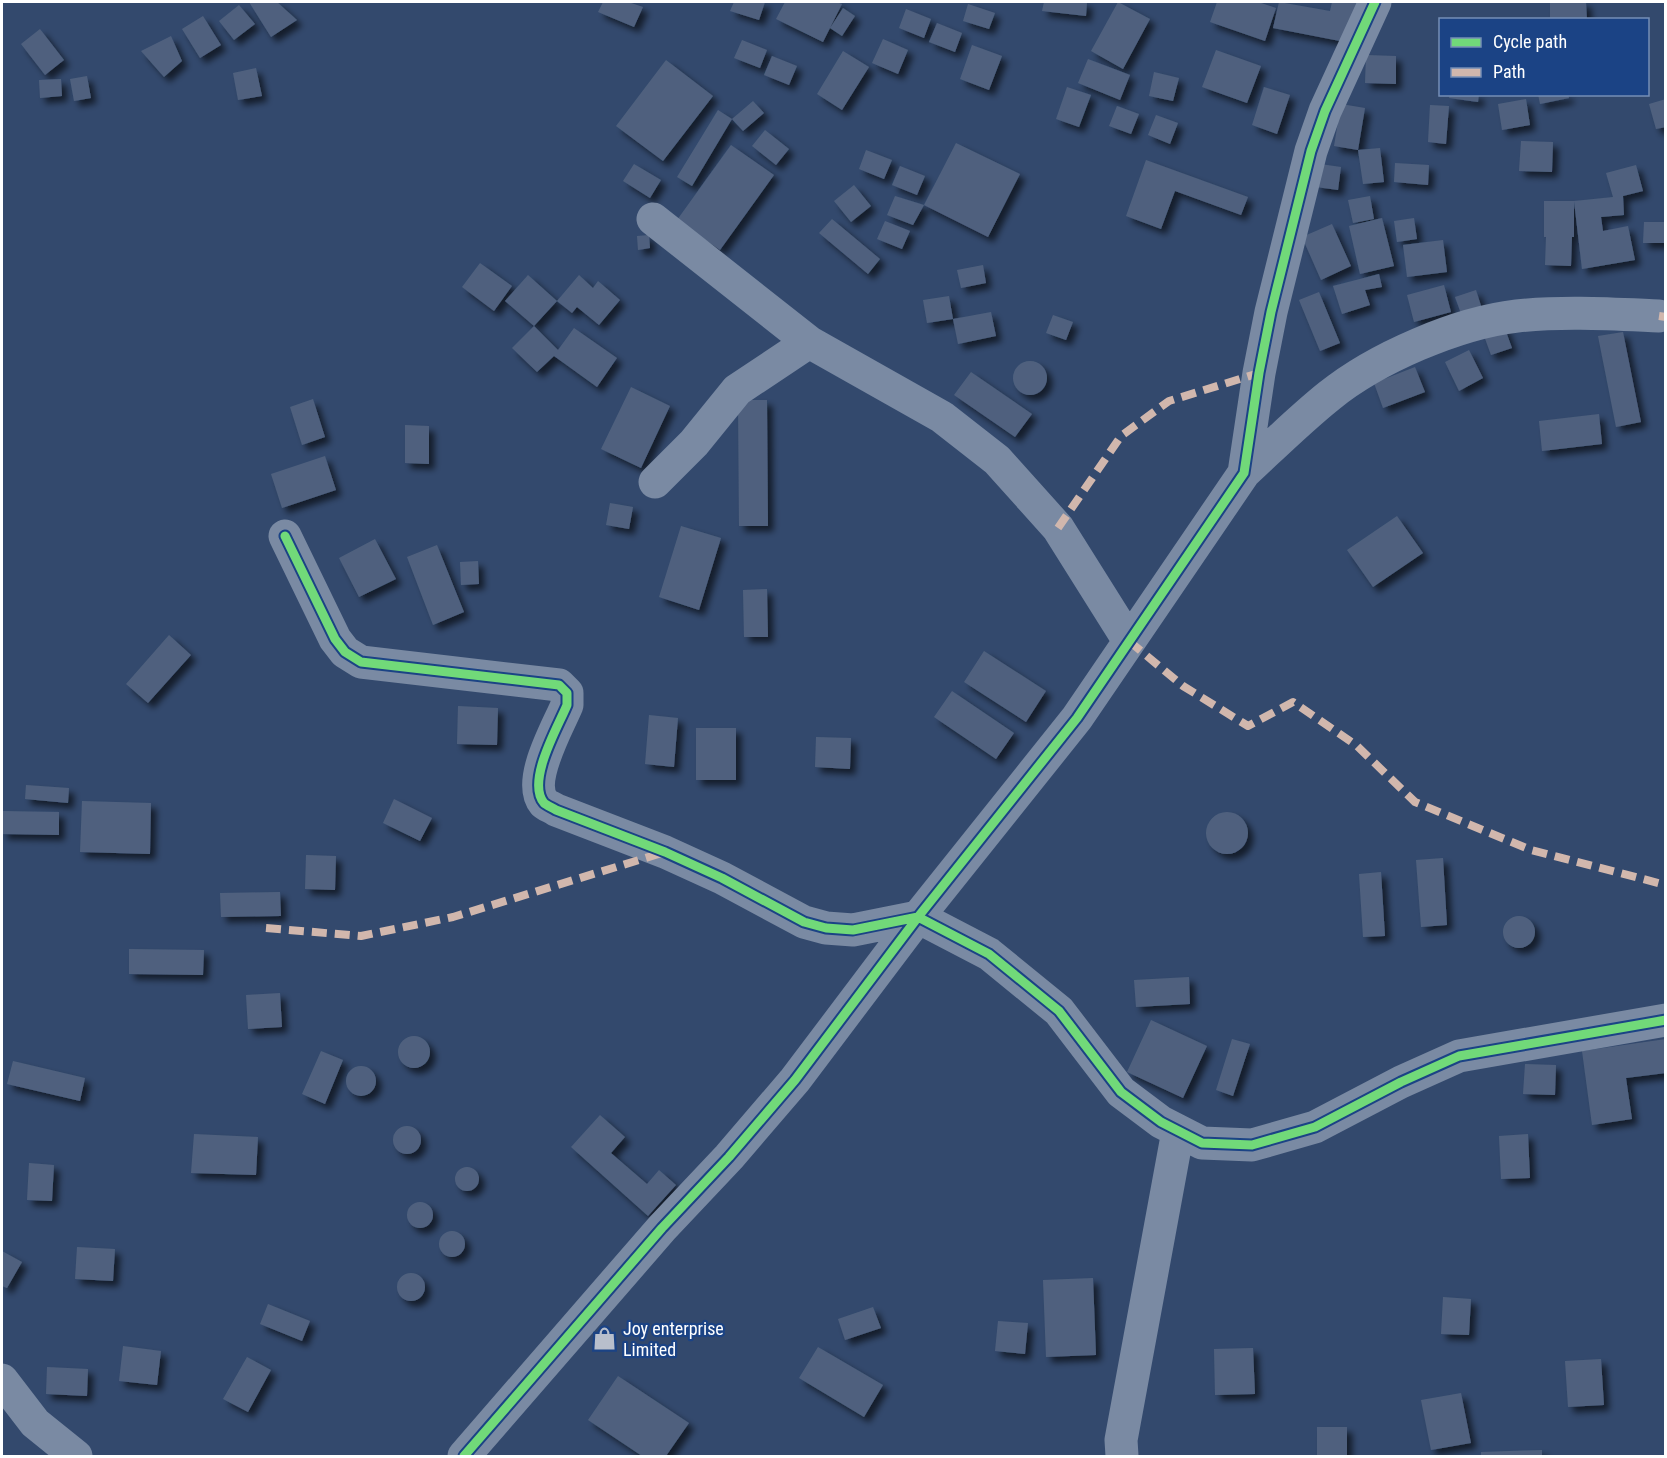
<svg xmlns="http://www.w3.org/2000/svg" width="1667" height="1458" font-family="'Roboto Condensed',sans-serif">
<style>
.building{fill:#4f617e;filter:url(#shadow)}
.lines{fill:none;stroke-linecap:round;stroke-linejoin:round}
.minor{stroke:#7a8aa3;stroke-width:33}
.quiet{stroke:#d1b7ad;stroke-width:8;stroke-dasharray:15 8;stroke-linecap:butt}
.cycleway-casing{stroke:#1b4385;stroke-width:13}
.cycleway{stroke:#71d979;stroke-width:9}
.labels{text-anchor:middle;stroke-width:4.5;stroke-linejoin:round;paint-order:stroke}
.poi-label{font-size:18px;fill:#fff;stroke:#1b4385;text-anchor:start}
</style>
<defs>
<filter id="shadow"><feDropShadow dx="5.5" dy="5.5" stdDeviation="3" flood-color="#0009"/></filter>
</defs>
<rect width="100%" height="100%" fill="#33496d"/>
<!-- building -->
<path class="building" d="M249 2H277L297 20 271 37Z
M603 2H628L643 7 634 27 598 12Z
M734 2H765L759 20 730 11Z
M785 2H836L842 4 823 42 776 19Z
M1044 2H1087L1086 16 1042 11Z
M1118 2 1150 19 1123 69 1091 51Z
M1217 2H1258L1276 8 1265 41 1210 22Z
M1279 2 1330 11 1332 2H1359L1350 43 1273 28Z
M1550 2H1586L1587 20H1550Z
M968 4 995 13 989 29 963 21Z
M239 5 255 24 234 40 219 21Z
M843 8 855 16 842 36 830 28Z
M906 9 931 19 924 38 899 28Z
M203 16 221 45 200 58 182 29Z
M937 23 962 33 955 52 929 42Z
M40 29 64 60 45 75 21 44Z
M171 36 182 61 164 77 141 51Z
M883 39 908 50 898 74 872 63Z
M742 40 767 50 760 68 734 58Z
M972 45 1002 56 989 90 960 79Z
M1216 50 1261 66 1247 103 1202 87Z
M843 51 869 67 842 110 817 94Z
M1366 55 1396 56V84L1365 83Z
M772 56 797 66 789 85 764 75Z
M1088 59 1130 75 1120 100 1078 83Z
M666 60 713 96 663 161 616 126Z
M256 68 262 96 238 100 233 73Z
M1154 72 1179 78 1173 101 1149 96Z
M87 76 91 98 74 101 70 79Z
M61 79 62 96 40 98 39 80Z
M1067 87 1091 95 1079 127 1056 119Z
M1264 87 1290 95 1277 134 1252 125Z
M1450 94H1479L1478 102 1449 98Z
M1538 94H1568L1569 98 1540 104Z
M1526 99 1530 125 1502 130 1498 104Z
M1666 99V127L1656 129 1649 104Z
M753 101 764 113 743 131 732 119Z
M1341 104 1365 108 1358 150 1334 146Z
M1430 105 1449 106 1446 144 1428 142Z
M1117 106 1139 114 1131 134 1109 126Z
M718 110 732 119 692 186 677 177Z
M1156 115 1178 123 1170 144 1148 135Z
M765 130 789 149 776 165 752 146Z
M1521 141 1553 142 1552 172 1519 171Z
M956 143 1020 174 988 237 924 205Z
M731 145 774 175 720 250 677 220Z
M1380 148 1384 182 1363 184 1358 150Z
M866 150 892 160 884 179 859 169Z
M1146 160 1248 197 1241 215 1175 191 1161 229 1126 216Z
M1395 163 1429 165 1428 185 1394 182Z
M634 164 661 180 650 198 623 181Z
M1320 164 1341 167 1338 190 1316 187Z
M1636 165 1643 191 1623 196 1624 215 1601 217 1603 231 1628 226 1635 260 1582 269 1574 201 1613 197 1606 173Z
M900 166 925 176 917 195 892 185Z
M854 185 871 206 851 222 834 201Z
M895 196 924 205 913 225 887 215Z
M1370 196 1374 219 1353 223 1348 200Z
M1544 201H1574V237H1572L1571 266 1545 265 1546 237H1544Z
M1382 218 1394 266 1360 274 1349 226Z
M1414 218 1417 239 1397 242 1394 221Z
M832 219 880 259 868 274 819 233Z
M885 221 910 231 902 249 877 239Z
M1644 222H1666V243H1643Z
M1332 224 1351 266 1321 280 1302 237Z
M649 235 650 248 638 250 637 236Z
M1443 240 1447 272 1407 277 1403 245Z
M480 263 512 286 494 311 462 287Z
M983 265 986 283 961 288 957 270Z
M1379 274 1382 287 1365 290 1370 305 1342 314 1333 286Z
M528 275 557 301 534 326 505 301Z
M579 275 593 288 598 281 620 300 599 325 577 307 572 313 557 301Z
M1444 285 1451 312 1414 322 1407 295Z
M1476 290 1483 312 1463 319 1455 297Z
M1319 292 1340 343 1320 351 1299 300Z
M949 296 953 319 927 323 923 300Z
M991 312 996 336 958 344 953 319Z
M1053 315 1073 322 1066 340 1046 333Z
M534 326 558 350 574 328 617 358 597 387 554 356 537 372 512 348Z
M1504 326 1512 348 1491 355 1483 333Z
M1623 332 1641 422 1616 427 1598 336Z
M1469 350 1483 378 1459 391 1445 362Z
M1013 378a17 17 0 1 1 34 0a17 17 0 1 1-34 0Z
M1415 367 1425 392 1383 408 1374 383Z
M971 372 1032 414 1015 437 954 395Z
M631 387 670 406 641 468 601 449Z
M313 399 325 437 302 445 290 407Z
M738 400H767L768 526H739Z
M1599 414 1602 444 1542 451 1539 421Z
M405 425 429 426V464L405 463Z
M325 456 336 490 282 508 271 474Z
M610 503 633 507 629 529 606 525Z
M1397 516 1423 553 1373 587 1347 550Z
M681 526 721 538 699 610 659 597Z
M375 539 396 579 359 597 339 558Z
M437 545 464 612 433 625 407 557Z
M478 561 479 584 461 585 460 562Z
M767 589 768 637H744L743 590Z
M169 635 191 655 148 703 126 684Z
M984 651 1046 691 1026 722 964 682Z
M952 691 1014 733 996 759 934 717Z
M458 706 498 708 497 745 457 744Z
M649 715 678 718 674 767 645 764Z
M696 728H736V780H696Z
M816 737 851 738 850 769 815 767Z
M26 785 69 788 68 803 25 799Z
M394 799 432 818 420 841 383 823Z
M82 801 151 803 150 854 80 852Z
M2 811 59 812V835L2 834Z
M1206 833a21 21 0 1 1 42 0a21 21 0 1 1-42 0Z
M306 855 336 856 335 890 305 889Z
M1443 858 1447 925 1421 927 1416 860Z
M1381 872 1385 936 1363 937 1359 874Z
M280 892 281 916 221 917 220 893Z
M1503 932a16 16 0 1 1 32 0a16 16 0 1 1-32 0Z
M129 949 204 950 203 975 129 974Z
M1189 977 1190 1004 1136 1007 1134 980Z
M280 993 282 1027 248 1029 246 995Z
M1151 1020 1207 1046 1183 1098 1127 1072Z
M398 1052a16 16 0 1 1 32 0a16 16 0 1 1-32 0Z
M1232 1039 1250 1044 1233 1096 1216 1090Z
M1666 1039V1073L1626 1078 1632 1119 1592 1125 1582 1051Z
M321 1051 343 1060 325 1104 302 1094Z
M13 1061 85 1078 80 1101 7 1084Z
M1525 1064 1556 1065 1555 1095 1523 1094Z
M346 1081a15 15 0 1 1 30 0a15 15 0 1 1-30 0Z
M600 1115 625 1137 611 1153 647 1184 659 1170 676 1185 648 1216 571 1147Z
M393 1140a14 14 0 1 1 28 0a14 14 0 1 1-28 0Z
M194 1134 258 1137 256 1175 191 1173Z
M1528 1134 1530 1178 1501 1179 1499 1136Z
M29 1163 54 1165 52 1201 27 1200Z
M455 1179a12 12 0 1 1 24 0a12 12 0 1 1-24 0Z
M407 1215a13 13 0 1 1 26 0a13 13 0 1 1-26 0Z
M439 1244a13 13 0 1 1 26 0a13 13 0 1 1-26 0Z
M77 1247 115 1249 113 1281 75 1279Z
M2 1251 22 1262 7 1288 2 1286Z
M397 1287a14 14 0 1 1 28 0a14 14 0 1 1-28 0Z
M1093 1278 1096 1355 1046 1357 1043 1280Z
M1443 1297 1471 1299 1469 1335 1441 1334Z
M268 1304 310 1321 302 1341 260 1324Z
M873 1307 881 1328 845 1340 838 1319Z
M998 1321 1028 1323 1025 1354 995 1351Z
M123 1346 161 1351 157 1385 119 1381Z
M818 1347 883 1385 864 1417 799 1378Z
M1253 1348 1255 1394 1215 1395 1214 1349Z
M247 1357 271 1370 248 1412 223 1399Z
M1601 1359 1604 1405 1568 1407 1565 1361Z
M47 1367 88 1369 87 1396 46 1394Z
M618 1376 689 1423 666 1456H642L588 1420Z
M1461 1393 1471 1443 1431 1450 1421 1400Z
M1317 1427H1347V1456H1317Z
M1542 1450V1456H1481V1452Z"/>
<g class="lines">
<!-- minor -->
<path class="minor" d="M653 219 809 342 942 417 997 460 1058 528 1129 641
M1244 473C1272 447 1299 420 1329 396 1376 358 1457 323 1517 316 1564 311 1612 314 1659 316
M655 482 694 443 737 390 809 342
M285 536 335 639 345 652 361 662 559 685 567 693V705C558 727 526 781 544 803 546 805 553 808 556 810L665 852 722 878 804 922 826 928 853 930 918 917 989 954 1059 1011 1121 1092 1161 1122 1202 1143 1252 1145 1315 1127 1401 1082 1459 1056 1666 1020
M2 1380 35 1423 76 1456
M464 1456 662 1228 729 1157 795 1080 918 917 1077 718 1244 473 1259 373 1271 312 1311 151 1325 111 1375 2
M1122 1456 1121 1440 1178 1131"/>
<!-- quiet -->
<path class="quiet" d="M1659 316 1666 317
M1058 528 1121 436 1169 401 1259 373
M1129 641 1183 686 1248 726 1293 702 1356 745 1415 802 1531 850 1666 885
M266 928 361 936 453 917 665 852"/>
<defs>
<path id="cycleway" d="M285 536 335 639 345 652 361 662 559 685 567 693V705C558 727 526 781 544 803 546 805 553 808 556 810L665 852 722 878 804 922 826 928 853 930 918 917 989 954 1059 1011 1121 1092 1161 1122 1202 1143 1252 1145 1315 1127 1401 1082 1459 1056 1666 1020
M464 1456 662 1228 729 1157 795 1080 918 917 1077 718 1244 473 1259 373 1271 312 1311 151 1325 111 1375 2"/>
</defs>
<!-- cycleway casing -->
<use href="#cycleway" class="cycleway-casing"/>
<!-- cycleway -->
<use href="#cycleway" class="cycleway"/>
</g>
<!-- icons -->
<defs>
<symbol id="shop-bare" viewBox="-9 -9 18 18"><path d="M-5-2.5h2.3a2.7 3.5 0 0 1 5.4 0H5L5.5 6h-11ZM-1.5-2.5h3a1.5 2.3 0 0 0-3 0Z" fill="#b8bfcc" stroke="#1b4385" stroke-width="2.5" paint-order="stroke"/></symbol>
</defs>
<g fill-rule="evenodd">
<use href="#shop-bare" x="588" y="1322" width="33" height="33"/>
</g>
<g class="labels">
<!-- poi labels -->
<g class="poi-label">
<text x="623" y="1335">Joy enterprise<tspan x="623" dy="21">Limited</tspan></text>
</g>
</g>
<!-- border -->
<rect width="1667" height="1458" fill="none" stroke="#ffffff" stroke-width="6"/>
<!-- legend -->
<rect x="1439" y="18" width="210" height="78" fill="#1b4385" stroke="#768eb6" stroke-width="1.5"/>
<rect x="1451" y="38" width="30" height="9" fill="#71d979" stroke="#768eb6" stroke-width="1.5"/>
<text x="1493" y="48" font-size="18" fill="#ffffff">Cycle path</text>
<rect x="1451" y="68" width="30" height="9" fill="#d1b7ad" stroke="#768eb6" stroke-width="1.5"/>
<text x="1493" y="78" font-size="18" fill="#ffffff">Path</text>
</svg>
